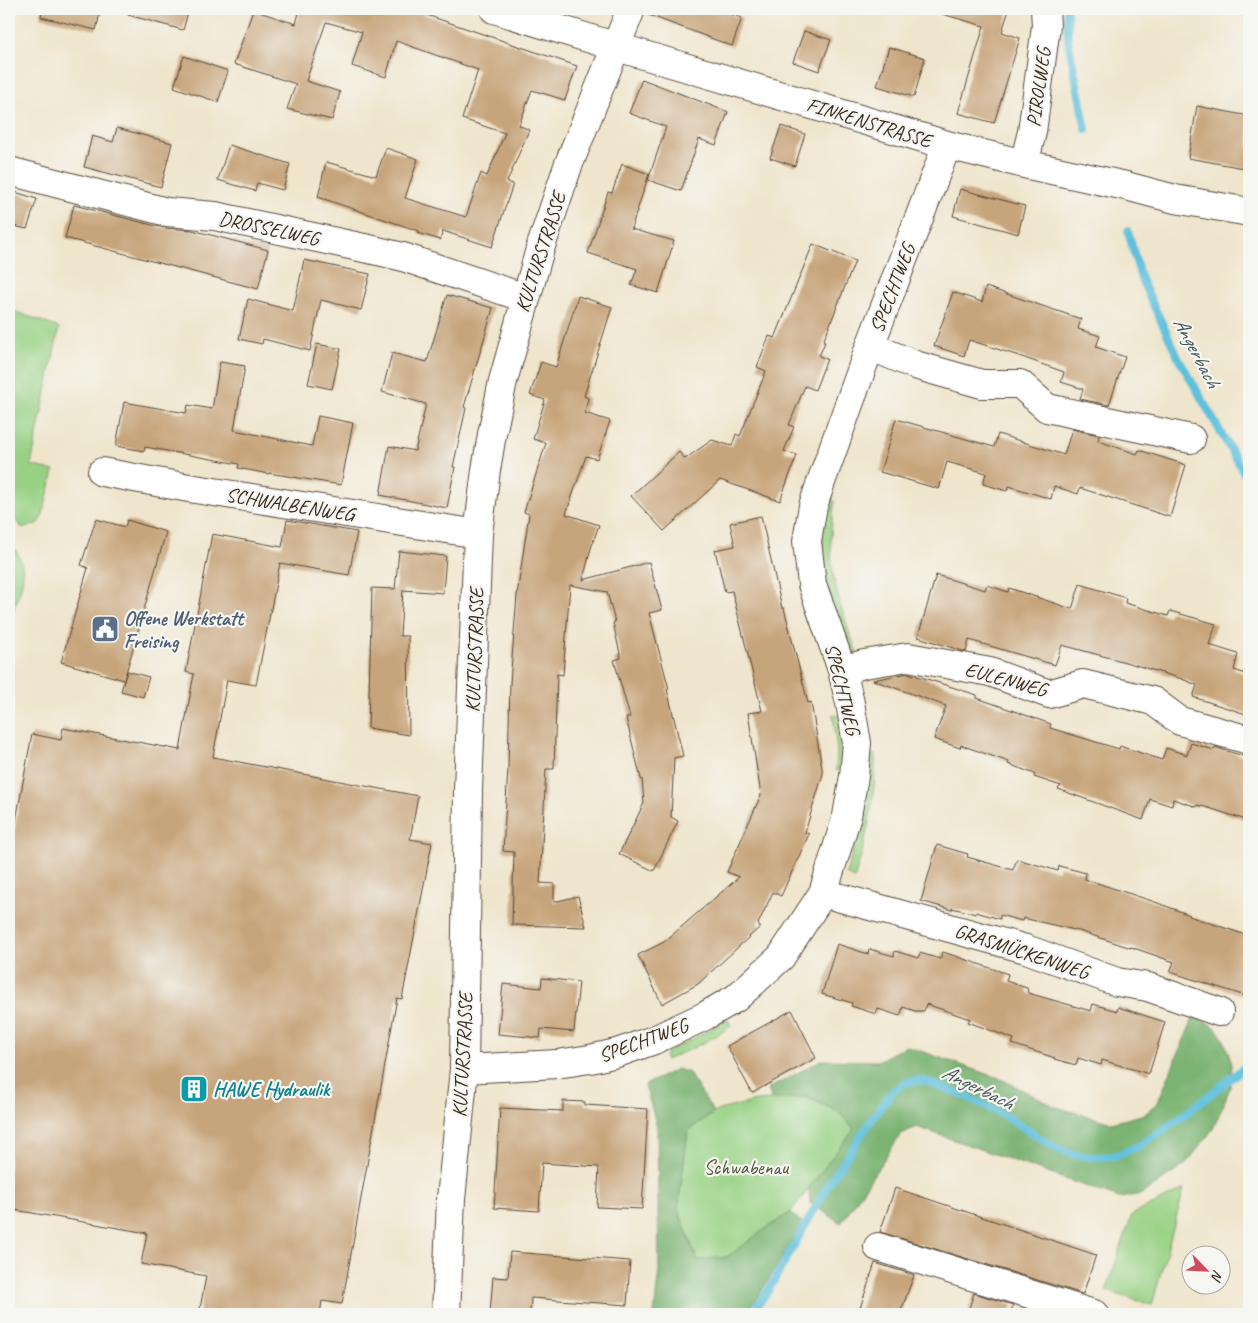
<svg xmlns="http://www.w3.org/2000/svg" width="1258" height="1323" font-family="Caveat,sans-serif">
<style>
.green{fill:#98d184;stroke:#6a7e51}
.forest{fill:#7ab372;stroke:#5a6e48}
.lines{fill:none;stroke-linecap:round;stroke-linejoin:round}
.stream{stroke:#5ec0dc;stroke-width:8}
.building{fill:#c7a57c}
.street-casing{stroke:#564638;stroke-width:30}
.street{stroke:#fff;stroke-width:28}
.labels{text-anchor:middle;stroke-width:4.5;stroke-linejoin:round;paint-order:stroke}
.street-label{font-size:20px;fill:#3b2a1e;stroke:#f6f6f2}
.service-label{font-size:20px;font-weight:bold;fill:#4e5e75;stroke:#f6f6f2;text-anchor:start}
.culture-label{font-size:20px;font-weight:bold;fill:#0d838f;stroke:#f6f6f2;text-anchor:start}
.park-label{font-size:20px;fill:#525438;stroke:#f6f6f2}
.water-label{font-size:21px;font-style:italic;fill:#465757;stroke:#f6f6f2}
</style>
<rect width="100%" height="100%" fill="#f6f6f2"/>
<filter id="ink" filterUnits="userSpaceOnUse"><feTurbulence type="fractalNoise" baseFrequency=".02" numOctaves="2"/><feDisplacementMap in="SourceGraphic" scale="10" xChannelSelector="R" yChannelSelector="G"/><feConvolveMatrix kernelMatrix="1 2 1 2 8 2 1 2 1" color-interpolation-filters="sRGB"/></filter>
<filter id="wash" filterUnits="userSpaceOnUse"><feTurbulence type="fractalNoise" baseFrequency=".0096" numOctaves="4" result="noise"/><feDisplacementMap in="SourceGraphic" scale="20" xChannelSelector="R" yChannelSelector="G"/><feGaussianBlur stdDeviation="1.12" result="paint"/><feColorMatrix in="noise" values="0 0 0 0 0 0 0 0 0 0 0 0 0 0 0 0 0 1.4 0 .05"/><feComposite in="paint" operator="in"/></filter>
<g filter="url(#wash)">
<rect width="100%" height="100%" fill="#efe5cc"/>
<!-- green -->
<path class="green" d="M9 309 59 328 31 465 54 471 42 517 38 523 26 528 21 527 9 511Z
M828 501H835C824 562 836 596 857 653L849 652C831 603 814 553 828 501Z
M9 539C33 574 21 585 9 622Z
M833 714 839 716 841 726 843 767 836 771 837 751Z
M875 754C876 796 867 839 854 879L846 874 864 812 868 759Z
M728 1020 731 1026C711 1040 688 1051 665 1060L666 1053Z
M806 1097 839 1112 855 1130 790 1213 768 1227 727 1257 697 1260 678 1208 688 1130 719 1110 756 1101Z
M1184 1189 1152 1305 1106 1291 1132 1215Z"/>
<!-- forest -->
<path class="forest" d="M1194 1016 1215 1027 1223 1038 1232 1063 1230 1088 1213 1129 1185 1165 1142 1194 1119 1198 917 1127 901 1134 841 1223 810 1203 809 1187 854 1129 839 1112 806 1097 772 1100 768 1089 821 1060 878 1061 906 1046 999 1078 1056 1107 1112 1123 1145 1114 1157 1104Z
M677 1069 688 1072 714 1113 688 1130 678 1208 697 1260 727 1257 768 1227 790 1213 803 1223 758 1297 744 1314H654L659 1270 657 1127 645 1085Z"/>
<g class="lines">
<!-- stream -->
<path class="stream" d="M1067 9 1068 40 1086 129
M1128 231 1141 279 1179 359 1249 482
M751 1314 768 1291 831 1180 881 1106 893 1091 904 1083 913 1081H925L967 1097 1003 1115 1058 1149 1075 1155 1094 1157 1114 1156 1139 1146 1180 1118 1245 1067 1249 1065"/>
</g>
<g id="blocks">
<!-- building -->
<path class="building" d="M42 9H101L96 30 41 17Z
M128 9H189L183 30 128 15Z
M300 9H409L577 66 565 100 532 90 519 125 529 130 507 182 513 184 492 247 443 231 440 240 418 233 419 231 318 197 326 162 376 176 386 148 418 159 405 198 466 217 481 173 487 176 505 133 462 119 478 70 396 41 386 77 352 66 362 32 326 22 306 81 340 92 332 120 287 109 296 84 234 64 253 10 296 24Z
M646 9H717L742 18 732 46 646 14Z
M942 9H1009L1002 32 1020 38 994 123 958 113 984 26 942 14Z
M804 31 831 40 819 71 793 62Z
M889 47 925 58 914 97 877 86Z
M184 56 228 71 218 102 174 87Z
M642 79 728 112 716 145 699 139 681 191 648 180 666 127 629 113Z
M1197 106 1249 116V169L1188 158Z
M781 126 805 134 795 166 770 158Z
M117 128 172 143 161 187 84 167 92 136 113 142Z
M229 145 290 164 283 190 257 183 255 191 218 180Z
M622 164 649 174 631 229 674 241 658 293 631 285 637 269 588 253 608 192 612 193Z
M960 189 1025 206 1018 234 953 216Z
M9 190 37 199 27 229 9 225Z
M74 205 164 228 192 230 268 250 258 289 65 238Z
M813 244 855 261 823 342H825L819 356 827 359 815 390 805 386 789 425 794 427 784 451 797 455 780 501 720 480 664 531 631 496 679 452 685 459 712 440 732 446 736 434 740 436 766 371 757 367 769 336 775 338Z
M304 260 370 274 361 310 321 300 310 351 263 339 262 344 239 339 248 299 293 311Z
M986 287 1081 319 1078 329 1100 336 1096 347 1125 357 1109 405 1080 399 1083 389 1061 382 1064 372 1019 356 969 340 964 356 934 346 953 292 982 302Z
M447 295 493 308 464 407 466 408 453 467H455L447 508 380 495 389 446 415 451 426 404 382 392 392 353 427 362Z
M578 296 612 307 584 396 588 398 585 413 610 421 597 459 586 456 566 514 599 525 591 548 583 580 649 562 662 610 649 613 669 689H667L683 756 674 758 671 817 678 821 654 871 619 854 644 803 642 779H641L626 718 630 717 614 660 621 658 613 623 615 622 607 592 570 585 563 675 557 674 554 769H546L540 883 554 884V902L578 896 586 927 512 925 514 852 503 851 508 768 510 683 517 595 529 514 524 512 546 443 533 439 545 400 530 395 541 362 556 367Z
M317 344 341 349 332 389 308 384Z
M220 362 245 366 234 430 312 446 318 416 353 423 341 485 269 473V474L238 468 239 464 145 447 144 451 116 446 124 402 186 413 188 405 212 409Z
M896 419 994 447 998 434 1064 455 1072 429 1099 435 1098 441 1137 454 1139 450 1186 465 1170 517 1080 488 1078 494 1054 486 1051 499 1009 486 1007 491 983 484 986 473 947 462 939 489 880 472Z
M761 516 782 608H784L808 703 811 702 823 774 805 832 809 834 781 896 773 892 758 924 760 927 698 984 662 1004 638 955 664 942 739 877 727 872 761 795 748 713 762 711 732 591 725 592 715 550 735 546 730 523Z
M96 519 125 527 127 520 166 532 124 680 61 662 88 568 81 565Z
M287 520 357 532 349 575 280 563 256 685 227 680 213 757 418 796 410 839 432 843 402 999 397 998 342 1304 322 1301 320 1314H199L206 1276 141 1264 147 1233 9 1209V858L32 734 61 740 63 728 180 750 194 674 186 672 212 534 282 547Z
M399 551 446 556 443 593 403 590 400 636H408L409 735 368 728 372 588 395 589Z
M936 575 985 590 987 585 1008 592 1009 588 1072 609 1080 584 1126 598 1125 603 1145 609 1168 616 1170 611 1216 624 1209 645 1238 654 1234 670 1249 675V715L1193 697 1197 685 1182 679 1129 663 1062 645 1055 665 969 640 966 652 918 637Z
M127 671 149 677 143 697 121 691Z
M908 673 977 695V698L1051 724 1050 728 1119 749 1120 746 1162 760 1166 748 1187 755 1191 743 1214 750 1215 747 1249 758V821L1209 808 1197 805V807L1173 799 1172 806 1150 799 1143 820 1058 789 1061 786 1034 777 1035 774 1008 764 1009 762 961 745 960 748 934 739 946 706 873 680Z
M937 845 968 854 967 857 1013 870 1017 859 1058 871 1059 866 1086 873 1085 879 1155 902 1190 915 1189 916 1249 936V997L1170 972 1174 962 1131 947V948L1079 931 1023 918 1022 921 1000 915V919L976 912V914L952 908V910L921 901Z
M837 944 868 954 869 949 894 956 895 951 918 958 920 953 940 959 943 952 1008 974 1006 981 1027 988 1028 993 1091 1011 1093 1004 1117 1011 1118 1007 1165 1022 1149 1074 1102 1060 1101 1065 1078 1058 1076 1065 1054 1059 1055 1058 1012 1044 1014 1039 968 1022 970 1019 926 1004 924 1011H915L903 1007 900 1016 878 1009 876 1014 851 1006 852 1003 822 994Z
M542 978 579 982 574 1032 541 1029 540 1038 498 1034 503 984 541 988Z
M792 1010 816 1058 752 1093 727 1046Z
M563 1101 585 1102V1105L648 1109 642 1209 597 1207 599 1167 542 1163 539 1211 494 1208 500 1108 563 1111Z
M895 1188 1096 1255 1083 1294 880 1232Z
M510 1252 630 1261 627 1305 531 1298 530 1314H490L493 1277 508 1278Z
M875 1263 914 1275 900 1314H858Z
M974 1293 1013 1305 1010 1314H967Z"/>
</g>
</g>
<g filter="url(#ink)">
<use href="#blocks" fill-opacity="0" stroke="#564638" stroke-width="1"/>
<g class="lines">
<defs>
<path id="street" d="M494 9 617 47 947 145 1024 164 1126 186 1175 199 1249 212
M1024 164 1032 132 1046 26 1045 9
M9 171 167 212 215 216 378 251 403 257 525 298
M870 346 915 365 982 384H1020L1047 408 1191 439
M102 472 189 488 478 534
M842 670 864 664 908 657 990 672 1049 694 1083 684 1153 701 1180 721 1249 740
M823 893 1026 949 1117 982 1148 987 1219 1012
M464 1069 557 1064 590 1059 617 1053 654 1040 705 1016 736 998 781 957 823 893 847 816 854 776 857 743 850 703 842 670 812 584 807 541 810 523 813 506 821 482 870 346 947 145
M878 1247 1094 1314
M446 1314 451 1199 464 1069 468 790 478 534 486 470 492 434 503 381 540 249 568 166 631 9"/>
</defs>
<!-- street casing -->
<use href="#street" class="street-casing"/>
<!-- street -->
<use href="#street" class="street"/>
</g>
</g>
<!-- icons -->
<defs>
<symbol id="civic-square" viewBox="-11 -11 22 22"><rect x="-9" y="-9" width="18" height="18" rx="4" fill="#5c6f8a" stroke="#f6f6f2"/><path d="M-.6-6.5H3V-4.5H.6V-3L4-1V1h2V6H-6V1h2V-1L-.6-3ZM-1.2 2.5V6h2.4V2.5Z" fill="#fff"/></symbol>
<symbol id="building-square" viewBox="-11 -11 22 22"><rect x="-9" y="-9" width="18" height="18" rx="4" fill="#0f9aa8" stroke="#f6f6f2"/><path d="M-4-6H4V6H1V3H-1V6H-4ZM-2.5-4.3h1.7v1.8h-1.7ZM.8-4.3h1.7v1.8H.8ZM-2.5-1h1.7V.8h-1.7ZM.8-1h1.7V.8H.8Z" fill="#fff"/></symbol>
</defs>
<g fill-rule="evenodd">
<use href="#civic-square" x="89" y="613" width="32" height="32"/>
<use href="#building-square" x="178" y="1073" width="32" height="32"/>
</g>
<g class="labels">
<!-- street labels -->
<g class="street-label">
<text transform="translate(1038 87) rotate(-82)" y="7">PIROLWEG</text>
<text transform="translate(869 122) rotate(17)" y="7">FINKENSTRASSE</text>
<text transform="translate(269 228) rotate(12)" y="7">DROSSELWEG</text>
<text transform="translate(540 252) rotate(-72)" y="7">KULTURSTRASSE</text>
<text transform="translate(892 288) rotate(-69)" y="7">SPECHTWEG</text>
<text transform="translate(290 504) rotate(9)" y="7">SCHWALBENWEG</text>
<text transform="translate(474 650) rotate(-88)" y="7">KULTURSTRASSE</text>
<text transform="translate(1006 679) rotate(15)" y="7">EULENWEG</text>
<text transform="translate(843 689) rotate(76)" y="7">SPECHTWEG</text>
<text transform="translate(1022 951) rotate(18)" y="7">GRASMÜCKENWEG</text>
<text transform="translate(643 1040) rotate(-20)" y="7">SPECHTWEG</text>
<text transform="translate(462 1055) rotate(-87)" y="7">KULTURSTRASSE</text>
</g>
<!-- service labels -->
<g class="service-label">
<text x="124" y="625">Offene Werkstatt<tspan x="124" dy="23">Freising</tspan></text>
</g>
<!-- culture labels -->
<g class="culture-label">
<text x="213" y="1096">HAWE Hydraulik</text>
</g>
<!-- park labels -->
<g class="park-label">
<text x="746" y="1174">Schwabenau</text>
</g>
<!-- water labels -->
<g class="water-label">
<text transform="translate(1197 352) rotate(62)" y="7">Angerbach</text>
<text transform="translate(978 1087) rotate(26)" y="7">Angerbach</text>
</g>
</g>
<!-- margin -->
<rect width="1258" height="1323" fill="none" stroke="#f6f6f2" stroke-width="30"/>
<!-- north arrow -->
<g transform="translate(1206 1270) rotate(114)"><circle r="24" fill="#f6f6f2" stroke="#aba49d"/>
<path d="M0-4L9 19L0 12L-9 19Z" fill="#d1495b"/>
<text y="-8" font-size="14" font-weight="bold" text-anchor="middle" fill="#3b2a1e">N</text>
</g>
</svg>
